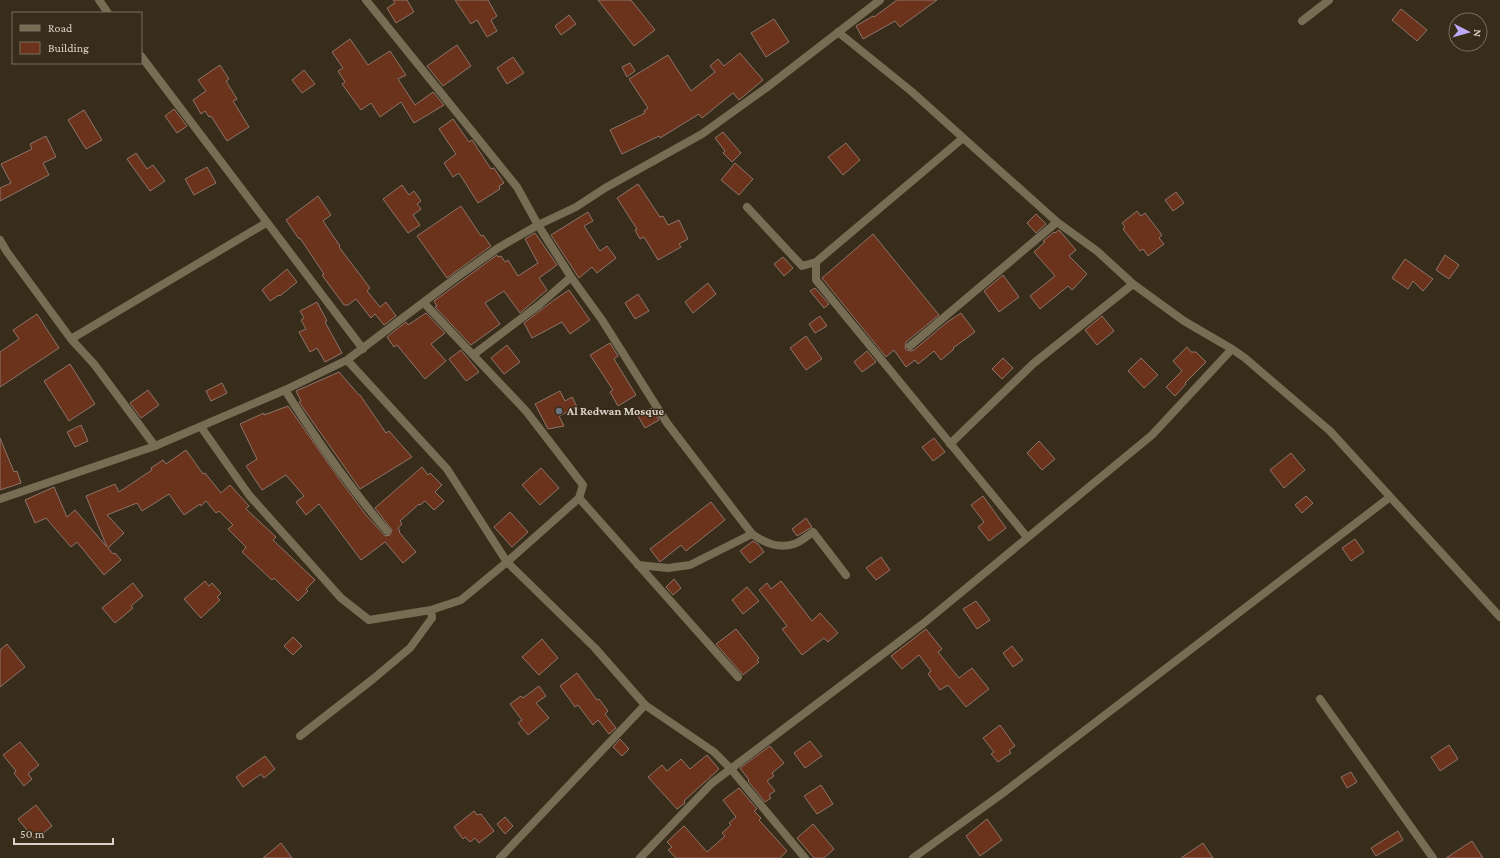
<svg xmlns="http://www.w3.org/2000/svg" width="1500" height="858" font-family="'Crimson Pro',serif">
<style>
.building{fill:#6c331c;stroke:#8d746b}
.lines{fill:none;stroke-linecap:round;stroke-linejoin:round}
.lane{stroke:#776d54;stroke-width:8}
.street{stroke:#776d54;stroke-width:8}
.worship-dot{fill:#6b7280;stroke:#382c1a;stroke-width:1.5}
.labels{text-anchor:middle;stroke-width:3;stroke-linejoin:round;paint-order:stroke}
.poi-label{font-size:12px;font-weight:bold;fill:#d9d1c7;stroke:#382c1a;text-anchor:start}
</style>
<rect width="100%" height="100%" fill="#382c1a"/>
<!-- building -->
<path class="building" d="M393 0H407L414 12 396 23 387 8 395 3Z
M455 0H488L497 16 491 20 497 31 487 37 477 20 471 24Z
M598 0H631L655 30 634 46Z
M897 0H937L900 27 895 21 863 39 856 26 873 16 874 17Z
M1401 9 1427 30 1417 41 1392 20Z
M569 15 576 24 561 35 555 26Z
M774 19 789 42 766 57 751 33Z
M350 39 368 65 390 51 406 75 398 79 415 105 433 92 444 105 414 123 401 102 380 117 371 103 361 110 342 84 345 82 338 71 343 68 332 52Z
M457 45 471 66 443 86 427 66Z
M740 53 763 80 739 100 733 93 702 118 699 114 660 138 659 136 622 154 610 130 645 113 644 111 648 108 629 79 668 55 691 91 715 72 710 66 718 59 724 66Z
M513 57 524 73 507 84 497 68Z
M630 63 635 71 627 77 622 67Z
M220 65 229 79 226 81 237 99 233 101 249 127 227 141 211 116 209 117 205 111 201 114 193 100 206 91 198 80Z
M304 70 315 84 302 93 292 80Z
M174 109 187 126 177 133 165 116Z
M84 110 102 140 86 149 68 120Z
M453 119 469 142 472 140 491 169 494 168 504 183 499 186 500 189 478 203 459 173 453 177 444 163 456 154 439 129Z
M723 132 741 153 732 162 723 153 725 151 715 138Z
M46 136 56 157 43 163 49 175 0 201V188L11 183 1 164 32 149 30 144Z
M846 143 860 160 843 175 828 157Z
M136 153 147 169 153 165 165 181 150 191 127 159Z
M735 163 753 179 739 195 721 180Z
M207 167 216 183 194 195 185 179Z
M638 184 660 217 663 216 668 225 679 220 688 239 679 244 681 247 658 260 644 237 640 239 635 230 637 229 617 198Z
M402 185 409 195 414 191 421 201 417 204 421 209 413 215 420 225 408 233 383 199Z
M1176 192 1184 203 1173 211 1165 200Z
M318 196 331 215 323 221 340 246 339 247 370 288 367 291 380 307 386 302 396 316 384 325 375 314 371 318 356 299 348 305H344L322 275 324 274 300 238 299 239 286 220Z
M461 206 481 236 483 235 491 246 447 278 417 236Z
M1137 211 1141 216 1145 213 1162 235 1159 238 1164 244 1148 256 1143 249 1140 251 1123 229 1125 227 1122 223Z
M588 212 593 221 584 226 600 251 607 246 616 258 597 273 592 267 579 278 551 235Z
M1036 214 1046 224 1036 233 1027 223Z
M1059 230 1076 250 1069 256 1087 274 1072 290 1068 286 1040 309 1030 296 1055 276 1034 252 1045 242 1043 241 1054 232 1055 233Z
M535 233 557 265 539 278 547 290 520 313 504 291 485 303 500 324 471 345 435 307 437 306 434 301 497 255 498 257 501 256 505 262 508 260 518 276 538 263 525 239Z
M873 234 939 315 906 342 905 347 906 350 911 351 914 350 946 323 961 313 975 332 953 348 954 349 941 360 934 351 918 364 915 360 906 367 894 350 886 357 822 278Z
M1445 255 1459 265 1449 279 1436 270Z
M783 257 793 268 784 276 774 264Z
M1405 259 1433 279 1423 291 1413 281 1408 289 1392 278Z
M287 269 297 282 280 296 279 295 270 301 262 290Z
M1003 275 1019 297 999 312 984 291Z
M708 283 716 294 693 313 685 302Z
M815 288 829 304 824 308 810 291Z
M569 290 590 320 570 334 562 322 532 338 524 323 554 300Z
M638 294 649 311 635 319 625 303Z
M317 302 327 321 325 322 342 353 325 362 317 348 310 352 299 332 306 329 301 320 304 318 300 311Z
M426 313 445 333 431 344 446 361 425 379 397 345 394 347 387 337 406 322 408 325Z
M37 314 59 348 0 387V352L19 339 13 330Z
M820 316 827 326 815 333 809 324Z
M1102 316 1114 331 1097 345 1085 330Z
M806 336 822 359 806 370 790 348Z
M610 343 618 356 614 359 636 395 618 406 610 392 613 390 590 355Z
M507 345 520 362 504 374 491 358Z
M1187 347 1191 352H1196L1206 362 1185 383 1186 384 1175 396 1166 387 1182 371 1173 361Z
M461 350 479 372 466 381 449 359Z
M867 351 876 362 862 372 854 362Z
M1003 358 1013 368 1002 379 992 369Z
M1141 358 1158 375 1144 388 1128 371Z
M70 364 95 404 69 421 44 381Z
M339 372 359 395H360L386 433 389 431 412 457 360 489 301 405 299 402 301 401 296 391Z
M222 383 227 393 211 401 206 391Z
M148 390 159 405 141 418 130 403Z
M560 391 565 401 572 397 577 407 559 416 564 426 548 429 535 404Z
M288 406 342 483 366 515 385 536 390 535 392 530 375 508 422 467 428 475 430 473 442 485 435 492 444 501 434 510 425 501 420 505 419 504 400 521 402 524 398 528 400 531 399 532 416 552 403 563 385 542 361 560 319 504 306 515 296 502 304 496 286 475 262 490 246 466 257 459 240 424 264 413V415Z
M651 408 659 420 645 428 638 416Z
M81 425 88 441 75 447 67 432Z
M0 438 14 472 17 471 21 483 0 490Z
M934 438 945 452 933 461 922 447Z
M1039 441 1055 459 1042 470 1027 453Z
M186 450 203 474 205 473 221 493 230 485 249 506 246 509 276 537 273 540 315 580 306 589 308 591 298 601 274 578 272 580 242 552 246 547 228 529 233 525 219 511 216 513 206 501 201 506 200 504 184 515 169 494 142 511 137 503 107 515 124 533 108 548 113 554 115 553 121 560 104 575 77 542 71 547 46 518 35 523 25 500 54 487 67 517 75 510 107 547 86 496 115 484 119 492 152 470 151 468 163 460 166 464Z
M1291 453 1305 470 1284 488 1270 470Z
M541 468 559 488 540 505 522 485Z
M983 496 1006 528 989 541 978 527 984 522 971 505Z
M1306 496 1313 503 1302 513 1295 505Z
M711 502 725 520 686 551 681 545 660 562 650 549Z
M510 512 528 532 512 547 494 527Z
M806 518 812 527 797 536 792 529Z
M1355 539 1364 552 1351 561 1342 548Z
M753 541 758 544 764 552 750 563 740 551Z
M881 557 890 570 876 580 866 568Z
M674 579 681 588 673 595 666 587Z
M205 581 209 586 212 583 221 593 217 597 220 600 201 618 184 599Z
M781 581 812 621 820 613 838 633 828 642 824 638 802 655 782 629 787 626 759 590 767 583 771 589Z
M133 583 143 596 131 606 133 608 115 623 102 608Z
M747 587 759 601 743 614 732 600Z
M976 601 990 620 977 629 963 609Z
M736 629 759 658 757 660 759 662 743 675 716 644Z
M926 629 942 649 938 652 959 678 972 668 989 689 966 707 948 685 940 690 928 674 931 671 919 655 902 669 891 656Z
M293 637 302 646 293 655 284 646Z
M542 639 558 658 539 675 522 657Z
M7 644 25 667 0 687V650Z
M1012 646 1023 660 1013 667 1003 653Z
M577 673 597 700 599 699 608 711 605 714 616 728 609 734 598 720 593 725 578 705 575 707 560 686Z
M539 686 546 696 536 703 549 718 528 735 518 723 522 720 510 704 521 696 523 698Z
M1000 725 1015 746 1009 750 1011 753 998 762 991 754 994 752 983 738Z
M620 739 629 749 622 756 613 747Z
M810 741 822 756 805 768 794 753Z
M20 742 39 765 28 774 32 779 24 786 14 773 16 771 3 755Z
M1449 745 1458 759 1440 771 1431 757Z
M770 746 784 763 772 773 774 776 767 781 775 791 769 795 771 798 765 802 748 781 749 780 740 768Z
M707 755 719 769 684 801 685 803 677 809 648 777 662 765 667 771 681 759 690 769Z
M265 756 275 769 264 778 261 774 243 787 236 777Z
M1351 772 1357 782 1347 788 1341 777Z
M821 785 833 804 817 814 804 796Z
M739 788 757 809 754 811 761 818 759 820 787 851 780 858H676L668 850 672 847 667 842 684 826 707 852 725 836 722 833 731 825 729 823 736 817 723 800Z
M36 805 52 826 35 840 18 819Z
M474 811 477 815 481 814 494 831 479 843 475 838 470 842 465 837 463 839 454 827Z
M505 817 513 826 505 834 497 824Z
M987 819 1002 840 980 856 966 836Z
M813 824 834 849 824 858H814L797 838Z
M1398 831 1403 840 1376 856 1371 848Z
M1472 841 1483 858H1446Z
M281 843 292 858H263Z
M1203 843 1213 858H1181Z"/>
<g class="lines">
<!-- lane -->
<path class="lane" d="M366 0 517 187 538 225 571 277 602 320 667 423 752 534C765 543 778 549 794 544 801 542 807 536 813 532L846 575
M838 32 911 91 1057 222 1097 251 1133 284 1184 321 1232 349 1245 358 1330 431 1500 617
M747 207 802 266 816 262 963 138
M0 240 7 252 71 339 266 223
M816 262V280L1027 537
M71 339 94 364 155 446
M910 346 1057 222
M473 355 539 305 571 277
M285 390C316 439 349 487 387 531
M201 427 249 495 341 598 369 620 431 610
M950 444 1034 363 1133 284
M579 498 738 677
M638 565 668 568 690 565 752 534
M1320 699 1433 858
M300 736 373 679 410 648 432 618 431 610 461 600 507 562 579 498 583 485 526 411 424 303
M500 858 645 705
M640 858 712 783 924 623 1152 435 1232 349
M913 858 1003 793 1390 497"/>
<!-- street -->
<path class="street" d="M99 0 108 13
M1302 21 1329 0
M141 56 363 349
M347 360 447 469 507 562 595 648 645 705 714 752 730 768 805 858
M0 499 155 446 285 390 347 360 457 277 498 248 538 225 576 207 605 188 702 134 766 88 880 0"/>
</g>
<!-- markers -->
<circle class="worship-dot" cx="559" cy="411" r="4"/>
<g class="labels">
<!-- poi labels -->
<g class="poi-label">
<text x="567" y="415">Al Redwan Mosque</text>
</g>
</g>
<!-- legend -->
<rect x="12" y="12" width="130" height="52" fill="#382c1a" stroke="#786e5f"/>
<rect x="20" y="25" width="20" height="6" fill="#776d54" stroke="#786e5f"/>
<text x="48" y="32" font-size="12" fill="#d9d1c7">Road</text>
<rect x="20" y="42" width="20" height="12" fill="#6c331c" stroke="#786e5f"/>
<text x="48" y="52" font-size="12" fill="#d9d1c7">Building</text>
<!-- north arrow -->
<g transform="translate(1468 32) rotate(96)"><circle r="19" fill="#382c1a" stroke="#786e5f"/>
<path d="M0-3L7 15L0 10L-7 15Z" fill="#bcaaf6"/>
<text y="-6" font-size="11" font-weight="bold" text-anchor="middle" fill="#d9d1c7">N</text>
</g>
<!-- scale -->
<path d="M14 838v6h99v-6" fill="none" stroke="#d9d1c7" stroke-width="2"/>
<text x="20" y="838" font-size="12" fill="#d9d1c7" stroke="#382c1a" stroke-width="3" paint-order="stroke">50 m</text>
</svg>
